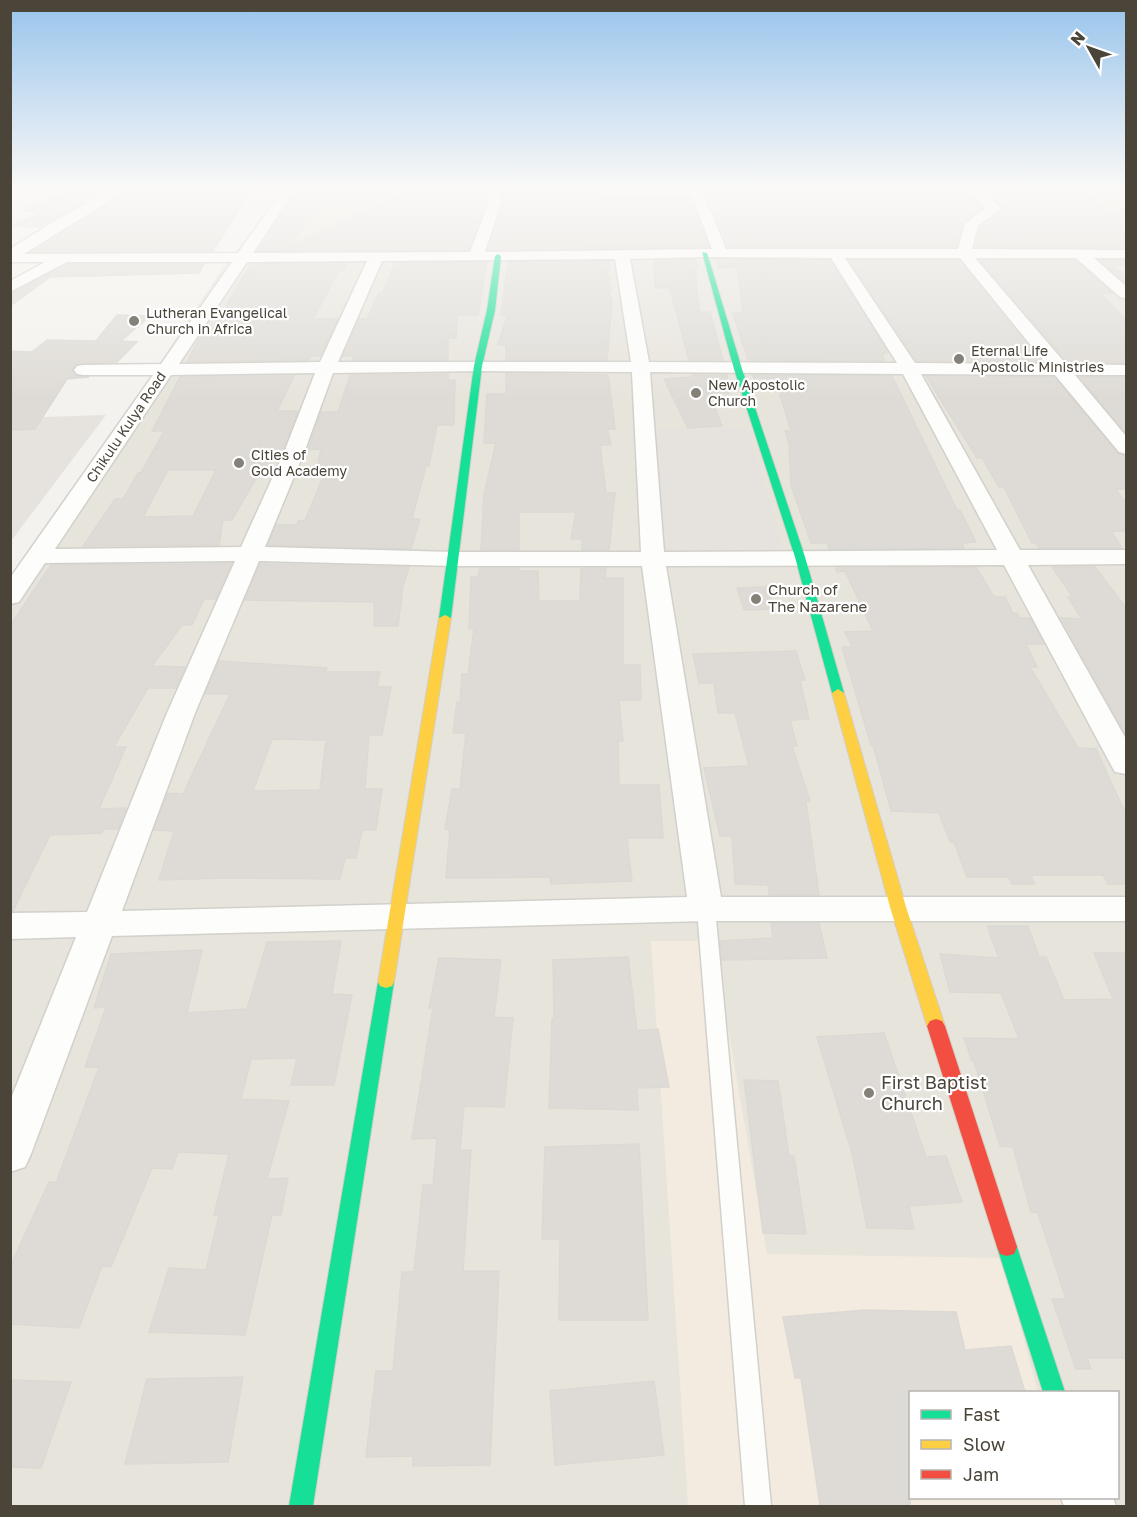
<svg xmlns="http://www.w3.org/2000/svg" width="1137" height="1517" font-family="'Golos Text',sans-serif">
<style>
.residential{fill:#e7e4dc;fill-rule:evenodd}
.commercial{fill:#f3ebdf}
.education{fill:#eae5da}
.parking{fill:#e6e3df}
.building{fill:#dedbd6;stroke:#dcd9d4;stroke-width:1.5;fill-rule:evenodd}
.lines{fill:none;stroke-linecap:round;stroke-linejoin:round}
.lane-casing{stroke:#d2d0cb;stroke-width:3}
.street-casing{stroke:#d2d0cb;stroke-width:3}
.fast-casing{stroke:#d3cfc5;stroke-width:2}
.slow-casing{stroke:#d3cfc5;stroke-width:2}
.jam-casing{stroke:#d3cfc5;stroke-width:2}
.lane{fill:#fdfdfc;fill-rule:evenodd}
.street{fill:#fdfdfc;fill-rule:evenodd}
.fast{fill:#16e098;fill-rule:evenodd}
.slow{fill:#ffcf43;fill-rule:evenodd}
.jam{fill:#f24e42;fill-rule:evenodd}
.poi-dot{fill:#868178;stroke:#fff;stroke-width:2}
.labels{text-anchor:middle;stroke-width:4.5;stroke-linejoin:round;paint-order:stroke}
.far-poi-label{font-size:14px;fill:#4b4439;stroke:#fff;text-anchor:start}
.far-street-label{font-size:14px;fill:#4b4439;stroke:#fff}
.poi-label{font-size:15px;fill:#4b4439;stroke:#fff;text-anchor:start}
.near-poi-label{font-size:18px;fill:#4b4439;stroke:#fff;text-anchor:start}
</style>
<rect width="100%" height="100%" fill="#f4f2ee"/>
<!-- residential -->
<path class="residential" d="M286 188H695L713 251 1126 253V1506H11V587L228 260ZM910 1392H1118V1498H910Z"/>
<!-- commercial -->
<path class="commercial" d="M651 941H713L767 1254 1002 1258 1038 1392H910V1498H1067L1069 1506H688Z"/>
<!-- education -->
<path class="education" d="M978 188H1126V209H996Z"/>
<!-- parking -->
<path class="parking" d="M106 415 11 541V418Z
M748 428 783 550 666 551 649 429Z"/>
<!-- building -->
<path class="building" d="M71 188H110L40 227 10 226 41 213 22 211Z
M132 188 250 193 213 251 32 252Z
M298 188H335L289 246 393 199 412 201V188H482L488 200 468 250 258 251Z
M499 188H567L575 194 690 198 709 247 488 250 504 201Z
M703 188H966L983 208 964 222 956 247H728Z
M984 188H1081L1106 210H1126V248L975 247 980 227 1003 209Z
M695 259 698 268H695L699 312H710L723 360H689L670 288H655V261Z
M716 259 830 260 888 352 882 355 885 361 748 360 733 313H743L737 267 719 268Z
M849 260H959L1041 362 916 361Z
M980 260H1075L1112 293H1100L1126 320V363L1067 362Z
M1100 260H1126V265H1114L1126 278V283Z
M608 261 610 270H607L612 290H609L612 301 607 360H506V345H498L507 316 501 315 508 262Z
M487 262 478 315H457L456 338H448V360H353L354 356H343L359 319H367L378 294H382L395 263Z
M347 263 344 270H339L313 319H338L320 356H311L309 360 187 362 200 337H208L251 264Z
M68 264H204L199 273 50 277 10 306V294Z
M117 315 150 316 121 341 137 342 117 362 75 365 72 370 75 375 89 377 67 379 35 429 10 430V351L32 352 47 340 96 341Z
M506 373 608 375 615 429H607L611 445H600L606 493H615L609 550H582V539H571L576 512H519V550H481L484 494 496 443H484L487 394H506Z
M448 374V380H455L454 425H437L429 466H426L412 519H420L411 549 268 545 276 525H297L298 521 305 520 328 466 317 467 321 449 308 450 321 412H338L350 375Z
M692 375H727L730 393H709L722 426 688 428 664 379 693 377Z
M752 375 892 376 957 510H960L976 542 962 543 964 548 829 549 827 543H811L791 485 789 443 785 431H791L775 378H754Z
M294 376 277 411H298L283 449 279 450 275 455 269 470H261L232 520H223L219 545 83 546 115 499H123L138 473H141L164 431H152L180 377ZM168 470H216L193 516 143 517Z
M926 376 1054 377 1117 453 1126 456V489H1116L1126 504V531H1111L1122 548H1039L1036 543H1032L1004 487H999L982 458H977Z
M1080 377H1126V433Z
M231 564 216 599H204L192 625H182L152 666 185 667 176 688H148L114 747H126L99 809 126 808 118 829H103L102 833 50 835 13 911H10V626L51 565Z
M260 564 409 567 403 586 398 626H374V602L245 600Z
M976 567 994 597H1005L1013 613H1017L1020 618H1030L1044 644H1026L1037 667H1030L1078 748 1096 749 1126 815V884H1108L1103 875H1031L1035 884H1012L1009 877H967L954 842H950L939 813 891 811 873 745H871L842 647H852L845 632 873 631 845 571 837 572 836 568Z
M1052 567H1095L1126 608V735L1061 618 1082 619 1068 597H1073Z
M480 568H519V571H538L539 601H580L581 568H606L605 578H623V665H640L641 700H619L623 741H618L619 785H659L663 838H627L632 881 551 884 550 877 446 878 450 830 445 829 452 789H460L466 733H453L457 702H460L462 674H468L474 629H469L471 577H478Z
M767 587 774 609 744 610 737 588Z
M796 651 805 680H800L809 719 790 720 797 746H792L810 801H806L819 895H769L768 885 735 884 732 836H720L704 768 749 766 735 713H718L714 683H699L693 654Z
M219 661 327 668 325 672H380L377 687H391L382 735H369L365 789H382L376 830H362L356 858H345L340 879 227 878 159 880 174 831 154 830 168 793 183 794 230 694H205ZM272 739 326 740 320 790 253 791Z
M771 923H819L827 958 722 960 720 941 773 938Z
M987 926H1028L1039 957H1046L1064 1000 1113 999 1094 953H1126V1358H1087L1091 1369H1076L1052 1299H1066L1038 1213 1031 1212 1013 1147 1000 1146 974 1061H972L964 1038 1019 1039 1001 993 950 992 940 954 999 958Z
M341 941 332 994 352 995 334 1085H291L297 1058 251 1059 241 1099 289 1101 267 1179 288 1178 281 1215H272L245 1335 149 1332 169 1268 206 1270 219 1215H214L229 1154 178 1152 172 1169 152 1168 111 1267 102 1266 79 1328 10 1324V1267L49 1182 56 1183 99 1067H85L106 1007 94 1008 111 954 202 950 187 1013 247 1009 267 942Z
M628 957 637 1031 658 1029 669 1087 637 1088 638 1110 549 1108 552 1019H554L553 960Z
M439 958 501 960 494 1017 513 1018 504 1107 464 1106 460 1151 471 1150 463 1271H499L490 1465 413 1466V1456L366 1457 376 1371H393L402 1272H414L423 1185H433L437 1138 412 1139 433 1008H429Z
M884 1033 926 1157 946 1156 962 1202 909 1206 914 1229 867 1228 852 1153 817 1037Z
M744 1080 778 1081 789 1156H794L806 1234 763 1233Z
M639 1144 648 1320H559L560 1239H542L545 1147Z
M865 1310 956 1312 965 1350 1011 1346 1025 1392H910V1506H820L801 1378H795L783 1317Z
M243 1377 228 1462 125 1464 147 1379Z
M10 1380 71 1382 41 1468 10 1467Z
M654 1381 664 1455 555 1465 550 1391Z"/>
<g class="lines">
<defs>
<path id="lane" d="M706 903 712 905 715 909 771 1506H745L697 909 700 905Z"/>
<path id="street" d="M10 188H20L10 193Z
M115 188H130L24 254 238 253 284 188H296L253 253 470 252 490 200 484 188H496L502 200 485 252 712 249 692 196 575 192 569 188H701L726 249H958L965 224 986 208 968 188H981L1001 209 978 226 972 249 1126 250V258H1094L1126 286V299L1120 297 1076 258H975L1066 364 1126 365V375H1075L1126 436V454L1119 452 1055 375 921 374 1020 550H1126V564L1028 565 1126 739V774L1115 772 1111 765 1004 565 666 566 721 897H1126V921H706L112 936 31 1154 25 1167 10 1172V1101L76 937 10 939V913L87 912 167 713 235 561 45 563 19 602 10 604V578L153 375H83L77 374 74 370 77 366 83 365 161 364 232 262H67L10 292V281L45 262H10V249L56 220ZM704 257 831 258 897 363 649 362 630 259ZM845 258H960L1046 364 915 363ZM615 259 631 362H338L382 261ZM367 261 320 362 179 364 247 262ZM478 371 632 372 641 552H454L265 547 305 450 333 373ZM650 372 903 374 997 550 664 552ZM315 373 285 450 241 547 55 549 171 375ZM259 561 454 566H642L687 897 122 911 195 713Z
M1061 1498H1113L1116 1506H1064Z"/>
<path id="fast" d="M702 252 707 253 742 369 805 557 844 693 842 696H834L832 693 795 557 734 369Z
M498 254 501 256 495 310 482 366 451 618 445 621 439 618 474 366 487 310 495 256Z
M386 976 392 978 394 982 313 1506H289L378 982 380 978Z
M1007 1238 1014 1240 1017 1247 1065 1392H1043L997 1247 1000 1240Z"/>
<path id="slow" d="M445 615 451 618 394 982 392 986 386 988 380 986 378 982 439 618Z
M838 689 844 693 906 907 945 1026 942 1031 936 1033 930 1031 927 1026 890 907 832 693Z"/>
<path id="jam" d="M936 1019 942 1021 945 1026 1017 1247 1014 1254 1007 1256 1000 1254 997 1247 927 1026 930 1021Z"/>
</defs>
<!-- lane casing -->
<use href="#lane" class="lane-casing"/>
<!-- street casing -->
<use href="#street" class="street-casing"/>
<!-- fast casing -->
<use href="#fast" class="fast-casing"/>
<!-- slow casing -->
<use href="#slow" class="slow-casing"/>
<!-- jam casing -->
<use href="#jam" class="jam-casing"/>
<!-- lane -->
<use href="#lane" class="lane"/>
<!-- street -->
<use href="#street" class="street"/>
<!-- fast -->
<use href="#fast" class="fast"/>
<!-- slow -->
<use href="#slow" class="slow"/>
<!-- jam -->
<use href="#jam" class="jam"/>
</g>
<!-- sky -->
<linearGradient id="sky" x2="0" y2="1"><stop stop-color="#98c4ec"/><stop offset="0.47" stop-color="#faf9f7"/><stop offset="1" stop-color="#faf9f7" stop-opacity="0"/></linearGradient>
<rect width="1137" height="400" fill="url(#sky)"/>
<!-- markers -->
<g class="poi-dot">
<circle cx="134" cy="321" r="6"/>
<circle cx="959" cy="359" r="6"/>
<circle cx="696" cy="393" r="6"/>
<circle cx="239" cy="463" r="6"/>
<circle cx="756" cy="599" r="6"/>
<circle cx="869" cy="1093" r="6"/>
</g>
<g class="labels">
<!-- far-poi labels -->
<g class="far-poi-label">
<text x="146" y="318">Lutheran Evangelical<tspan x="146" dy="16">Church in Africa</tspan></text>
<text x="971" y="356">Eternal Life<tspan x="971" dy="16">Apostolic Ministries</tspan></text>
<text x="708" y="390">New Apostolic<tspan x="708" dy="16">Church</tspan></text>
<text x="251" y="460">Cities of<tspan x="251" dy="16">Gold Academy</tspan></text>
</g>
<!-- far-street labels -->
<g class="far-street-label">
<text transform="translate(126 427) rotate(-56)" y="5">Chikulu Kulya Road</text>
</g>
<!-- poi labels -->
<g class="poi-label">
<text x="768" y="595">Church of<tspan x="768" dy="17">The Nazarene</tspan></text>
</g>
<!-- near-poi labels -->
<g class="near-poi-label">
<text x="881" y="1089">First Baptist<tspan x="881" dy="21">Church</tspan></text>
</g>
</g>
<!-- border -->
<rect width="1137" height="1517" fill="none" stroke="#4b4439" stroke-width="24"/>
<!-- legend -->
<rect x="909" y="1391" width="210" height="108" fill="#ffffff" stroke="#b7b4b0" stroke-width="1.5"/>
<rect x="921" y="1410" width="30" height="9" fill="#16e098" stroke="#b7b4b0" stroke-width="1.5"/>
<text x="963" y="1421" font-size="18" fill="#4b4439">Fast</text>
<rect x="921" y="1440" width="30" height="9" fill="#ffcf43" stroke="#b7b4b0" stroke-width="1.5"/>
<text x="963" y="1451" font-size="18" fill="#4b4439">Slow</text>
<rect x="921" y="1470" width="30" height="9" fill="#f24e42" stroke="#b7b4b0" stroke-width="1.5"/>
<text x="963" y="1481" font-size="18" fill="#4b4439">Jam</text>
<!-- north arrow -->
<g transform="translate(1089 48) rotate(310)" stroke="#ffffff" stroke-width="4.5" paint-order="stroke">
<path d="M0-4.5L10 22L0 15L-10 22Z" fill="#4b4439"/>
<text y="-9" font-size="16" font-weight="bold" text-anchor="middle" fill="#4b4439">N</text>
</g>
</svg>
